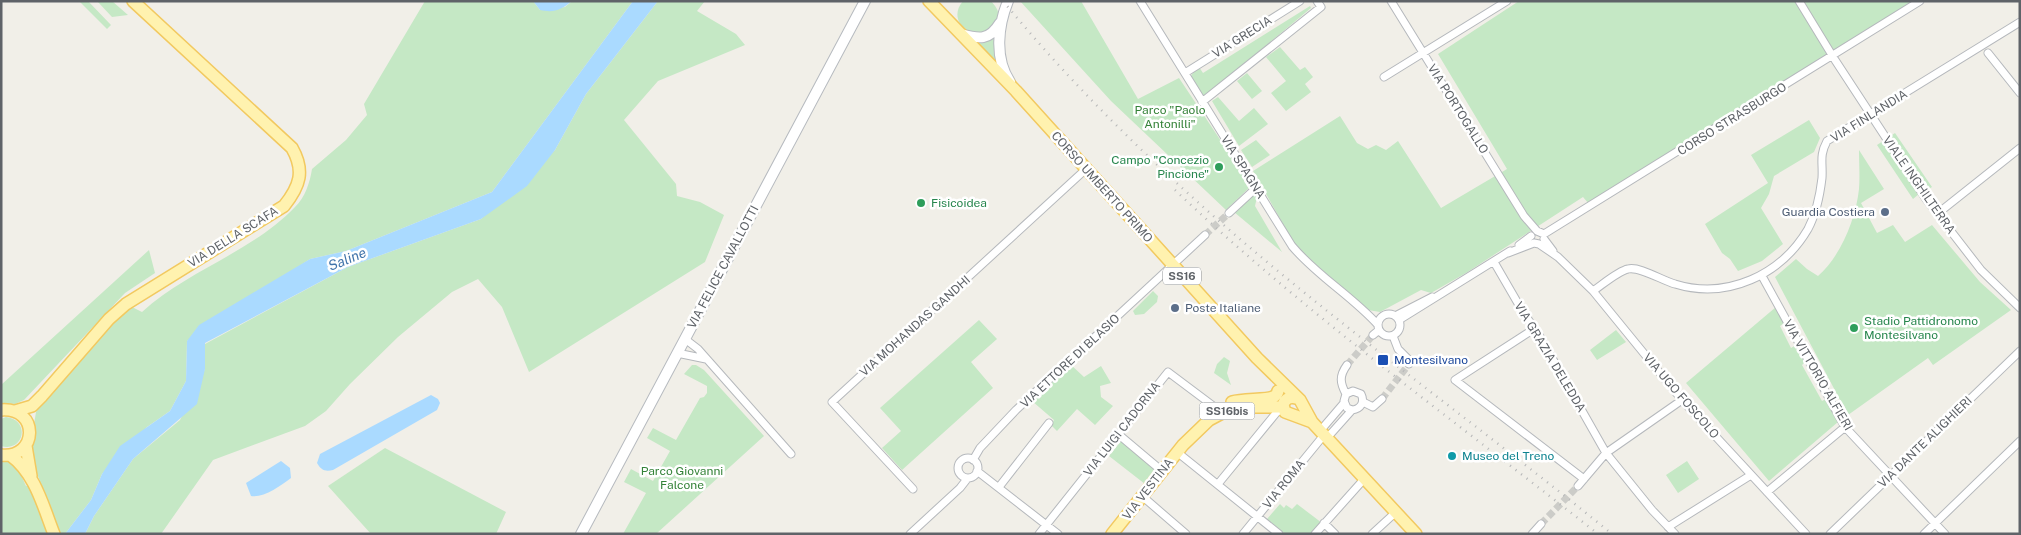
<svg xmlns="http://www.w3.org/2000/svg" width="2021" height="535" font-family="'Public Sans',sans-serif">
<style>
.green{fill:#c5e8c5}
.water{fill:#aadaff}
.lines{fill:none;stroke-linecap:round;stroke-linejoin:round}
.street-tunnel{stroke:#ccccc8;stroke-width:7;stroke-dasharray:7 3.5;stroke-linecap:butt}
.street-casing{stroke:#b5b8bc;stroke-width:9}
.secondary-casing{stroke:#b6babf;stroke-width:12}
.primary-casing{stroke:#f2c960;stroke-width:14}
.street{stroke:#fff;stroke-width:7}
.secondary{stroke:#fff;stroke-width:10}
.primary{stroke:#fff2af;stroke-width:11}
.rail{stroke:#b6b7b8;stroke-width:2.5;stroke-dasharray:1 6;stroke-linecap:butt}
.leisure-dot{fill:#2e9e5b;stroke:#fff;stroke-width:2}
.service-dot{fill:#5c6f8a;stroke:#fff;stroke-width:2}
.transit-dot{fill:#1a4fb4;stroke:#fff;stroke-width:2}
.culture-dot{fill:#0f9aa8;stroke:#fff;stroke-width:2}
.labels{text-anchor:middle;stroke-width:5;stroke-linejoin:round;paint-order:stroke}
.shield{fill:#fff;stroke:#8f9295;stroke-width:1}
.shield-label{font-size:11px;font-weight:bold;fill:#5f6368}
.street-label{font-size:12px;fill:#5f6368;stroke:#fff}
.park-label{font-size:12px;fill:#348238;stroke:#fff}
.leisure-label{font-size:12px;fill:#27864d;stroke:#fff;text-anchor:start}
.service-label{font-size:12px;fill:#4e5e75;stroke:#fff;text-anchor:end}
.transit-label{font-size:12px;fill:#164399;stroke:#fff;text-anchor:start}
.culture-label{font-size:12px;fill:#0d838f;stroke:#fff;text-anchor:start}
.water-label{font-size:14px;font-style:italic;fill:#4174aa;stroke:#fff}
</style>
<rect width="100%" height="100%" fill="#f1efe8"/>
<!-- green -->
<path class="green" d="M79 1H88L111 25 107 29Z
M97 1H112L128 15 112 17Z
M425 1H533L540 10 565 7 572 1H633L492 192 346 251 310 259 187 341 186 381 170 411 147 427 102 474 91 500 65 534H1V458C16 461 21 474 26 486L40 481 29 455 36 412 45 397 118 315 130 306 142 312C188 270 252 252 295 207 305 198 310 182 312 169L346 140 367 115 364 104Z
M658 1H705L697 11 736 34 745 45 658 81 624 120 676 184 677 196 700 202 724 215 705 262 529 372 502 307 478 279 452 292 398 337 350 384 326 411 305 426 213 460 161 534H85L94 516 133 459 180 420 205 369V344L348 267 481 219 555 150 586 94Z
M963 1H991C997 8 1001 13 996 21 982 49 943 24 963 1Z
M1020 1H1081L1138 99 1179 78 1251 186 1226 210 1111 101Z
M1519 1H1913L1589 204 1583 197 1466 273 1431 293 1421 290 1380 312 1368 310 1299 252 1253 171 1340 116 1357 143 1368 149 1376 145 1386 150 1398 141 1441 208 1507 169 1438 54Z
M1310 6 1311 8 1203 98 1191 77 1192 74 1199 67 1203 73Z
M993 39 996 42 997 62 993 63 977 45V42Z
M1280 47 1300 70 1305 67 1313 77 1305 84 1311 92 1286 111 1271 93 1286 81 1266 57Z
M1247 73 1262 91 1252 99 1237 81Z
M1218 97 1239 121 1254 108 1268 124 1239 146 1212 101Z
M1809 120 1820 138 1814 152 1774 176 1769 194 1761 208 1783 244 1762 261 1738 271 1730 259 1722 253 1705 224 1768 183 1751 155Z
M1895 133 1932 187 1925 191 1889 137Z
M1256 140 1270 155 1252 167 1241 150Z
M1883 141 1919 194 1913 199 1877 145Z
M1859 150 1884 189 1861 203 1877 233 1893 225 1905 242 1932 225 1980 282 2011 310 1933 365 1928 358 1848 415 1775 277 1796 259 1807 269 1818 276C1841 256 1856 218 1859 189 1860 176 1859 162 1859 150Z
M1254 194 1257 197 1255 206 1282 252 1234 212Z
M149 250 155 273 125 293 24 400 15 404 1 403V385Z
M1153 291 1158 296 1157 302 1144 314 1135 315 1133 311Z
M1776 307 1784 323 1780 326 1791 348 1796 345 1805 362 1802 365 1822 401 1826 399 1838 422 1769 481 1686 383Z
M979 320 997 339 971 362 993 388 902 470 882 448 901 431 880 408Z
M1616 330 1626 342 1597 360 1590 350Z
M1224 357 1230 361 1227 373 1231 385 1214 373 1217 364Z
M1070 364 1084 377 1101 366 1111 383 1100 386 1101 397 1113 406 1095 425 1077 409 1057 431 1051 425 1054 420 1032 401Z
M692 365H696L704 370 764 436 656 534H623L646 493 624 482 631 469 653 481 670 451 647 438 653 428 676 440 700 398 704 397 707 393V386L684 374Z
M6 417C31 420 24 453 1 446V419Z
M1122 440 1157 468 1145 484 1109 456Z
M385 448 506 512 496 534H371L328 486Z
M1687 461 1699 479 1678 493 1666 475Z
M1280 504 1284 508 1286 505 1292 509 1297 504 1322 523 1312 534H1285L1267 519Z"/>
<!-- water -->
<path class="water" d="M533 1H572C561 10 554 13 540 10Z
M633 1H658L586 94 555 150 527 186 481 219 348 267 205 343V369L197 404 133 459 94 516 85 534H65L91 500 102 474 120 446 170 411 186 381 187 341 199 325 310 259 346 251 492 192Z
M431 395 438 399 440 403 437 410 333 470C325 472 321 470 317 463L320 454Z
M281 461 290 468 291 478C280 486 264 498 251 496L246 483Z"/>
<g class="lines">
<!-- street-tunnel -->
<path class="street-tunnel" d="M1205 235 1229 213
M1347 365 1373 335
M1382 399 1409 364
M1541 524 1578 486"/>
<defs>
<path id="street" d="M1140 1 1292 246C1317 276 1352 296 1378 325
M1391 1 1524 216 1537 231 1544 234
M1799 1 1835 60 1926 199 1981 270 2020 308
M1988 53 2020 93
M1185 73 1300 1
M1384 77 1507 1
M1202 102 1321 7 1317 1
M1229 213 1256 188
M1937 214 2020 148
M1544 234 1920 1
M1544 239 1553 251
M1519 245 1531 236
M1508 253 1534 243 1539 244 1558 257 1593 291 1682 400 1806 534
M1494 262 1523 312 1539 335 1606 453 1652 510 1675 534
M1762 276 1845 427 1945 534
M1593 291C1602 285 1618 271 1628 269 1640 266 1663 281 1675 284 1727 300 1781 275 1808 229 1816 214 1820 195 1822 178 1823 162 1819 156 1827 141L2020 22
M1378 325a11 11 0 1 1 22 0a11 11 0 1 1-22 0Z
M1395 316 1432 297
M1399 320 1510 251
M1534 329 1455 380 1584 479
M1373 335 1379 330
M1393 336 1398 349 1410 361 1409 364
M685 339 698 349 791 454
M677 353 706 359
M1346 394C1340 383 1339 376 1347 365
M1363 402 1373 407 1382 399
M1320 431 1344 403
M1118 434 1162 471
M1327 438 1352 410C1361 409 1365 402 1361 394L1353 391 1346 394 1344 401 1347 408 1352 410
M1177 452 1279 534
M958 468a10 10 0 1 1 20 0a10 10 0 1 1-20 0Z
M973 460 980 448 1016 410 1205 235
M977 471 1058 534
M1218 484 1277 412 1283 409
M1578 486 1606 453 1682 400
M999 487 1049 423
M913 489 832 402 1086 169
M1767 492 1845 427
M1142 496 1186 534
M1324 523 1335 534
M1668 527 1751 475
M910 534 960 488 967 479
M1039 534 1168 372 1216 408
M1243 534 1324 435
M1315 534 1365 478
M1372 534 1396 512
M1532 534 1541 524
M1830 534 2020 351
M1924 534 2020 441"/>
<path id="secondary" d="M1008 1C998 26 994 58 1010 82
M961 34C979 39 989 41 1000 23
M581 534 865 1"/>
<path id="primary" d="M929 1 1016 91 1257 358 1300 400 1312 422 1416 534
M1296 398C1290 396 1285 399 1283 405L1285 412 1312 422
M1232 402C1243 399 1267 400 1273 397 1277 395 1277 394 1278 391
M1 410C40 407 38 459 1 455
M15 411 32 406 42 396 109 319 126 304 284 206C300 186 305 171 292 148L133 1
M26 446 31 476
M10 455C35 473 43 506 54 534
M1112 534 1183 445 1209 420 1224 412 1243 407H1283"/>
</defs>
<!-- street casing -->
<use href="#street" class="street-casing"/>
<!-- secondary casing -->
<use href="#secondary" class="secondary-casing"/>
<!-- primary casing -->
<use href="#primary" class="primary-casing"/>
<!-- street -->
<use href="#street" class="street"/>
<!-- secondary -->
<use href="#secondary" class="secondary"/>
<!-- primary -->
<use href="#primary" class="primary"/>
<!-- rail -->
<path class="rail" d="M1003 1C1076 90 1160 171 1248 246 1366 346 1492 436 1612 534
M1175 190C1307 315 1455 421 1598 534"/>
</g>
<!-- markers -->
<g class="leisure-dot">
<circle cx="1219" cy="167" r="5"/>
<circle cx="921" cy="203" r="5"/>
<circle cx="1854" cy="328" r="5"/>
</g>
<g class="service-dot">
<circle cx="1885" cy="212" r="5"/>
<circle cx="1175" cy="308" r="5"/>
</g>
<rect class="transit-dot" x="1377" y="354" width="12" height="12" rx="2.5"/>
<circle class="culture-dot" cx="1452" cy="456" r="5"/>
<g class="labels">
<!-- shield labels -->
<g class="shield">
<rect x="1163" y="267.5" width="38" height="17" rx="4"/>
<rect x="1199.5" y="402.5" width="55" height="17" rx="4"/>
</g>
<g class="shield-label">
<text x="1182" y="280">SS16</text>
<text x="1227" y="415">SS16bis</text>
</g>
<!-- street labels -->
<g class="street-label">
<text transform="translate(1242 37) rotate(-32)" y="4">VIA GRECIA</text>
<text transform="translate(1458 109) rotate(58)" y="4">VIA PORTOGALLO</text>
<text transform="translate(1869 116) rotate(-32)" y="4">VIA FINLANDIA</text>
<text transform="translate(1732 119) rotate(-32)" y="4">CORSO STRASBURGO</text>
<text transform="translate(1243 167) rotate(58)" y="4">VIA SPAGNA</text>
<text transform="translate(1919 185) rotate(55)" y="4">VIALE INGHILTERRA</text>
<text transform="translate(1102 187) rotate(48)" y="4">CORSO UMBERTO PRIMO</text>
<text transform="translate(233 237) rotate(-32)" y="4">VIA DELLA SCAFA</text>
<text transform="translate(723 267) rotate(-62)" y="4">VIA FELICE CAVALLOTTI</text>
<text transform="translate(915 326) rotate(-42)" y="4">VIA MOHANDAS GANDHI</text>
<text transform="translate(1550 357) rotate(59)" y="4">VIA GRAZIA DELEDDA</text>
<text transform="translate(1070 361) rotate(-43)" y="4">VIA ETTORE DI BLASIO</text>
<text transform="translate(1818 375) rotate(60)" y="4">VIA VITTORIO ALFIERI</text>
<text transform="translate(1681 396) rotate(49)" y="4">VIA UGO FOSCOLO</text>
<text transform="translate(1122 429) rotate(-52)" y="4">VIA LUIGI CADORNA</text>
<text transform="translate(1925 442) rotate(-44)" y="4">VIA DANTE ALIGHIERI</text>
<text transform="translate(1284 484) rotate(-51)" y="4">VIA ROMA</text>
<text transform="translate(1148 489) rotate(-52)" y="4">VIA VESTINA</text>
</g>
<!-- park labels -->
<g class="park-label">
<text x="1170" y="114">Parco "Paolo<tspan x="1170" dy="14">Antonilli"</tspan></text>
<text x="682" y="475">Parco Giovanni<tspan x="682" dy="14">Falcone</tspan></text>
</g>
<!-- leisure labels -->
<g class="leisure-label">
<text x="1209" y="164" text-anchor="end">Campo "Concezio<tspan x="1209" dy="14">Pincione"</tspan></text>
<text x="931" y="207">Fisicoidea</text>
<text x="1864" y="325">Stadio Pattidronomo<tspan x="1864" dy="14">Montesilvano</tspan></text>
</g>
<!-- service labels -->
<g class="service-label">
<text x="1875" y="216">Guardia Costiera</text>
<text x="1185" y="312" text-anchor="start">Poste Italiane</text>
</g>
<!-- transit labels -->
<g class="transit-label">
<text x="1394" y="364">Montesilvano</text>
</g>
<!-- culture labels -->
<g class="culture-label">
<text x="1462" y="460">Museo del Treno</text>
</g>
<!-- water labels -->
<g class="water-label">
<text transform="translate(347 259) rotate(-22)" y="5">Saline</text>
</g>
</g>
<!-- border -->
<rect width="2021" height="535" fill="none" stroke="#5f6368" stroke-width="5"/>
</svg>
